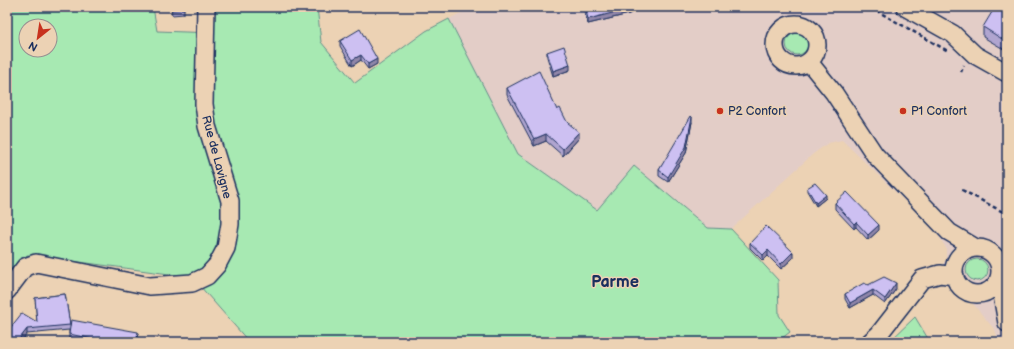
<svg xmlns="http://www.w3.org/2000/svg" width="1014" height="349" font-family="'Balsamiq Sans',sans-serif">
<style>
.built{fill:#e3cdc7}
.green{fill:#a7e9b2;stroke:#618c88;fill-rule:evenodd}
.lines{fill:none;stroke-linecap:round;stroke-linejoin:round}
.stream{stroke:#568ea5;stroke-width:4}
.minor-casing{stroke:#1b2f5e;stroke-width:20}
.path{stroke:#1b2f5e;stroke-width:2.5;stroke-dasharray:4 3;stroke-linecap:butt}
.minor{stroke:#ecd2b4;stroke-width:17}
.wall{fill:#b0a5d0;stroke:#1b2f5e}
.shaded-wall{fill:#9086a9;stroke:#1b2f5e}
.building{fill:#cdc0f2;stroke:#1b2f5e}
.poi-dot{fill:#c8321e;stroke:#ecd2b4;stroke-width:1.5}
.labels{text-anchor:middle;stroke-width:3;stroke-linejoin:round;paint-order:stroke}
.poi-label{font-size:12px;fill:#1b2f5e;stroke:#ecd2b4;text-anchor:start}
.street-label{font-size:12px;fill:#1b2f5e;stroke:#ecd2b4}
.district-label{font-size:16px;font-weight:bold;fill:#1b2f5e;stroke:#ecd2b4}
</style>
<rect width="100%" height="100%" fill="#ecd2b4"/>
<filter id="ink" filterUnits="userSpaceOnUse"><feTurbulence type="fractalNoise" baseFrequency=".025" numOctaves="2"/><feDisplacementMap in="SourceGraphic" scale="8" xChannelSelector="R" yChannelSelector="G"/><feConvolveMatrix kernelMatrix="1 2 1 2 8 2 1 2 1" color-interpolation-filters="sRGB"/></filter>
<g filter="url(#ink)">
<!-- built -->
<path class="built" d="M473 7H1007V342H999L995 330 941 266 946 260V248L935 230 842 140 828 143 813 154 731 229 708 228 634 166 597 210 518 154 449 19Z"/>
<!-- green -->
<path class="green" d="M7 7H153L157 31 214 33 213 7H317L321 42 355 83 426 31 449 19 518 154 597 210 634 166 708 228 731 229 778 280 779 315 790 332 777 342H249L192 277 27 255 7 279ZM26 26H50V50H26Z
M786 44a11 11 0 1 1 22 0a11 11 0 1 1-22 0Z
M966 270a11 11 0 1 1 22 0a11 11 0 1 1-22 0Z
M915 317 930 342H889Z"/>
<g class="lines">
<!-- stream -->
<path class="stream" d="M7 13 9 7"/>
<defs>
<path id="minor" d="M905 7 953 34 975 55 1007 73
M775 45a21 21 0 1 1 42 0a21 21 0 1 1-42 0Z
M809 62 834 93 875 155 949 232 976 248
M954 271a23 23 0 1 1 46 0a23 23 0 1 1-46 0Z
M999 278 1007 323
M7 291 25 267 36 263 150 286 192 283 207 276 217 265 226 248 230 224V201L207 126 204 104 206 7
M870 342 879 334 922 279 940 274 955 276"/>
</defs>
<!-- minor casing -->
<use href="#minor" class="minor-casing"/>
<!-- path -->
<path class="path" d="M640 7 642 10
M870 7 948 51
M961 72 964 65
M962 190 1003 212 1007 206"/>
<!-- minor -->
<use href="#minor" class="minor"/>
</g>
<!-- wall -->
<path class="wall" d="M171 7H184V14L172 15Z
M584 7H641L629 14 588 24 584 10Z
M1007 7V51L983 37V27Z
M340 41 377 64 368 69 361 60 352 66 340 46Z
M547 52 570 70 553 76 547 57Z
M507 88 557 110 567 122 579 138 563 156 546 141 534 146 507 95Z
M692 122 686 153 668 182 659 176V170Z
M807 188 826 198 816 206 807 191Z
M835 203 879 230 868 240 856 227 854 229 835 209Z
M750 243 793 258 781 269 768 256 763 261 750 248Z
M868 285 896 289 885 304 873 295 850 308 845 299V294Z
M65 294 70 325 138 338 137 342H81L69 339V330L27 334 7 342 37 322 35 298Z"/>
<!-- shaded-wall -->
<path class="shaded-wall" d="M632 7H641L629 14 588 24V19Z
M361 55V60L352 66V60Z
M377 59V64L368 69V64Z
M570 65V70L553 76V71Z
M692 117V122L686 153 668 182V177Z
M579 132V138L563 156V149Z
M546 134V141L534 146V139Z
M826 195V198L816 206V203Z
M856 222V227L854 229V224Z
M879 225V230L868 240V235Z
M768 250V256L763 261V255Z
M793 252V258L781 269V264Z
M896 283V289L885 304V299Z
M873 290V295L850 308V303Z
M27 329V334L21 342H17Z
M138 332V338L137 342H136Z"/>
<!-- building -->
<path class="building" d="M172 7H184V9L172 10Z
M585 7H632L629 9 588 19Z
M995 7H1007V42L983 27Z
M360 29 377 59 368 64 361 55 352 60 340 41Z
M564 46 570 65 553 71 547 52Z
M539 71 557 110 560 108 567 122 579 132 563 149 546 134 534 139 507 88Z
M691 116 692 117 686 147 668 177 659 170Z
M815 183 826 195 816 203 807 188Z
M847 192 879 225 868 235 856 222 854 224 835 203Z
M766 226 793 252 781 264 768 250 763 255 750 243Z
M884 277 896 283 885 299 873 290 850 303 845 294 864 283 868 285Z
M65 294 70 325 27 329 17 342H7V332L22 313 37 322 35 298Z
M71 320 138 332 136 342H108L69 334Z
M158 339V342H148Z"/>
</g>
<!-- markers -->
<g class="poi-dot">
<circle cx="720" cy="111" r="4"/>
<circle cx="903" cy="111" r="4"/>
</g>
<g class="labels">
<!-- poi labels -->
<g class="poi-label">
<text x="728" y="115">P2 Confort</text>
<text x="911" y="115">P1 Confort</text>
</g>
<!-- street labels -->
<g class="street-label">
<text transform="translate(217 157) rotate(75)" y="4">Rue de Lavigne</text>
</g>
<!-- district labels -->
<g class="district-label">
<text x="615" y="287">Parme</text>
</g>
</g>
<!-- margin -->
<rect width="1014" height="349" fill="none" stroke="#ecd2b4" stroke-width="24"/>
<rect x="12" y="12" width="990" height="325" fill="none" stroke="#1b2f5e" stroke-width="1.5" filter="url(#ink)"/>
<!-- north arrow -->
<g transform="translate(38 38) rotate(210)"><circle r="19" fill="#ecd2b4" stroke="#989192"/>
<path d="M0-3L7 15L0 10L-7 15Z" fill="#c8321e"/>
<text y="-6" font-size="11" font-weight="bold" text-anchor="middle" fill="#1b2f5e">N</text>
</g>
</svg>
